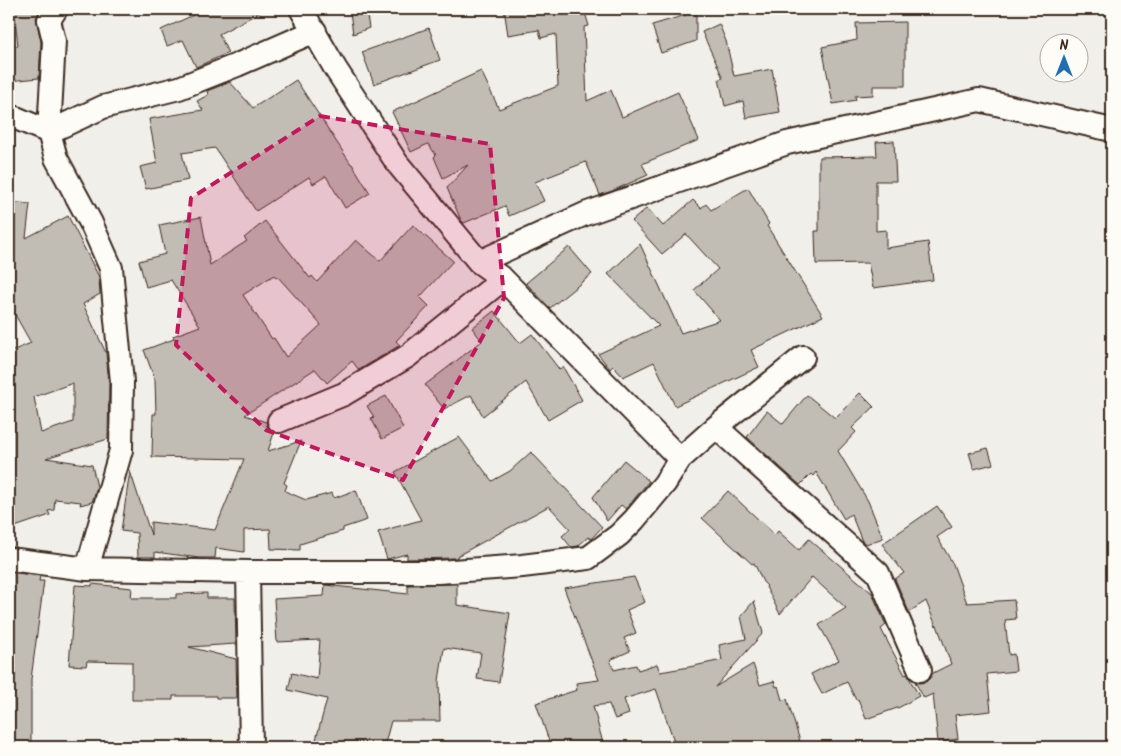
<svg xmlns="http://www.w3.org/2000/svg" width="1121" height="756" font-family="Kalam,sans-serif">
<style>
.building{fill:#c1bcb4;stroke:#3b2a1e;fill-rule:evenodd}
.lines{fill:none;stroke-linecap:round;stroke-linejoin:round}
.minor-casing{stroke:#3b2a1e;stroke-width:26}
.minor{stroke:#fdfcf7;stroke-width:22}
.marked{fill:#c2185b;fill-opacity:0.2;stroke:#c2185b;stroke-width:4;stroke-dasharray:10 6;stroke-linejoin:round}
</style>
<rect width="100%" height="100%" fill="#f1efea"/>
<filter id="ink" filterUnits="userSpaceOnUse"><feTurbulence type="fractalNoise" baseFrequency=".02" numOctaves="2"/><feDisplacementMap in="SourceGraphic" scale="10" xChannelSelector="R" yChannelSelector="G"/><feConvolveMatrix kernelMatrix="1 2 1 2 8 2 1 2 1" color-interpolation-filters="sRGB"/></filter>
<g filter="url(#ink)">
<!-- building -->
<path class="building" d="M14 9H41L36 18 41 42 39 78 9 81V47L18 46Z
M206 9H266L219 34 228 53 196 67 183 40 167 46 161 30Z
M504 9H584L589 26 584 27 587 101 611 90 622 117 678 92 699 140 642 164 648 175 612 191 600 195 586 162 535 182 544 201 509 216 505 206 464 223 461 220 447 188 468 165 443 178 434 157 436 155 428 144 411 152 392 112 481 71 499 109 558 86 556 34 541 38 539 30 508 35Z
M366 10 369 28 353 34 350 12Z
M696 12V41L661 53 652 25Z
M905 22V86H873V95L855 96 856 100 833 104 822 47 857 40 856 23Z
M719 24 726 41 734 76 772 69 780 112 746 118 743 101 725 106 719 79 723 78 702 32Z
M429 28 440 60 374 84 362 52Z
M296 80 351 164H352L370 193 345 208 326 176 313 184 309 177 256 211 215 148 182 153 188 180 146 189 140 167 157 163 149 119 203 110 197 101 208 95 207 91 230 82 253 108Z
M894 141 896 181H876V231L886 230V248L928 242 933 280 873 288 868 263 816 264 815 231H819V157L877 156 876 142Z
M748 188 769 224 767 226 823 316 751 350 759 367 675 406 654 362 623 377 613 366 610 369 598 354 659 326 608 274 640 244 681 333 720 320 694 290 718 269 686 234 662 254 632 221 647 208 663 226 693 200 701 208 706 204 711 210Z
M9 202 30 204 26 238 68 216 99 277 100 294 83 304 106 353 109 383 108 439 46 458 92 465 97 487 92 502 80 505 81 502 55 499 54 510 48 511 50 515 9 529V352L31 343 9 304ZM73 383V422L41 433 34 397Z
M201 217 210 265 247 241 244 238 265 221 310 278 312 276 317 282 356 240 380 261 413 225 453 261 420 297 429 306 396 341 400 345 359 370 352 361 327 383 315 369 245 415 266 422 267 426 271 431 274 433 268 451 301 441 284 483 287 485 285 491 306 500 332 493 334 498 356 490 367 520 343 528V531L300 544V550L271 549 270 529 244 530V552L216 548 215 558H199L155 552V557H138L137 533 121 531 130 471 151 535V522L215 530 244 459 152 457 153 414H156L155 380 144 350 174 339 173 336 200 326 171 280 146 287 139 261 165 254 159 225ZM274 275 276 278 278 277 321 325 286 357 274 338 272 339 243 295Z
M569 247 592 274 550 308 526 283Z
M494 311 520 343 532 334 559 369 563 367 582 400 548 420 526 382 483 416 471 395 444 409 425 385 482 341 472 328Z
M860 393 874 407 852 428 856 432 838 451 868 501 883 538 866 544 862 541 851 514 844 519 816 472 813 476 811 474 800 485 747 437 767 411 783 424 807 395 835 418Z
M386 396 403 428 382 439 371 418 374 417 367 406Z
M459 437 492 481 510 471 531 452 602 527 591 539 588 537 578 546 571 547 562 536 570 529 549 506 457 556V558L407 559V554L387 559 378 532 421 520 395 472Z
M988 448 993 464 974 469 969 453Z
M624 460 649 481 626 509 621 505 607 521 593 497Z
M728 491 775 535 778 531 799 550 809 539 872 593 886 625 881 629 905 675 907 674 919 696 900 707 866 719 858 699 856 700 847 682 822 694 811 674 839 660 819 625 846 608 812 577 780 614 766 587 767 586 763 582 754 563 752 564 702 518Z
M937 506 952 527 937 537 953 564 967 603 1014 600 1016 619 1005 620 1009 655 1014 654 1016 671 987 674 991 711 955 715 958 739 938 742 933 694 924 698 915 682 919 683 926 682 930 678 933 673 951 664 937 625 936 626 926 601 909 612 895 579 904 573 882 544Z
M9 572 40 576 39 581H44L31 679V747H9Z
M634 577 645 602 627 610 636 633 624 638 630 651 610 660 614 670 636 665 638 670 657 664 660 672 689 667 722 660 719 645 746 639 741 616 754 601 763 633 715 687 753 664 760 685 774 681 776 687 778 686 782 700 787 699 800 741 778 747H676L656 689 624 699 629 714 615 719 609 704 593 706 604 747H551L536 703 577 690 576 683 599 680 564 588Z
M92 584 132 588 131 598H176V594L207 593V598H235L236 644 189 647 236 659 237 698H216V696H173V700H132V662L87 661 86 666 69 665 75 585 92 586Z
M457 584V605L510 613 499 682 477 679 481 653 444 648 439 681 440 721H391L384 747H314L327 699 288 690 292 673 317 679 320 640 277 642 274 599 324 596 325 585 408 594V585Z"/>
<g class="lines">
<defs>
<path id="minor" d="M56 9 49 20 54 41 49 132 56 158 91 223 111 268 122 382 121 450 87 569
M301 9 335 68 397 163 479 262 503 279 680 459
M9 115 49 132 103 107 179 88 237 65 315 31
M479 262 585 214 787 143 979 100 1112 130
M279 421 344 394 408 356 503 279
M716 427 878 573 920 670
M9 559 87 569 248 572H438L522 566 588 558 619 535 634 520 665 483 680 459 716 427 803 357
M248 572 251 747"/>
</defs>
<!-- minor casing -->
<use href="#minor" class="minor-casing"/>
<!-- minor -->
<use href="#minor" class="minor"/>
</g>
</g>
<!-- marked area -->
<path class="marked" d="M320 116 490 144 504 298 403 480 266 430 176 345 191 198Z"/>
<!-- margin -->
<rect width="1121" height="756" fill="none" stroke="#fdfcf7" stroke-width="30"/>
<rect x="15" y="15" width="1091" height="726" fill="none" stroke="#3b2a1e" stroke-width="2" filter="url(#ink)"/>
<!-- north arrow -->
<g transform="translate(1064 58)"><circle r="24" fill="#fdfcf7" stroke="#afa8a0"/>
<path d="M0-4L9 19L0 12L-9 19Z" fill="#1f6fb2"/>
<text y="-8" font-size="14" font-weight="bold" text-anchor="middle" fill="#3b2a1e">N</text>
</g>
</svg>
